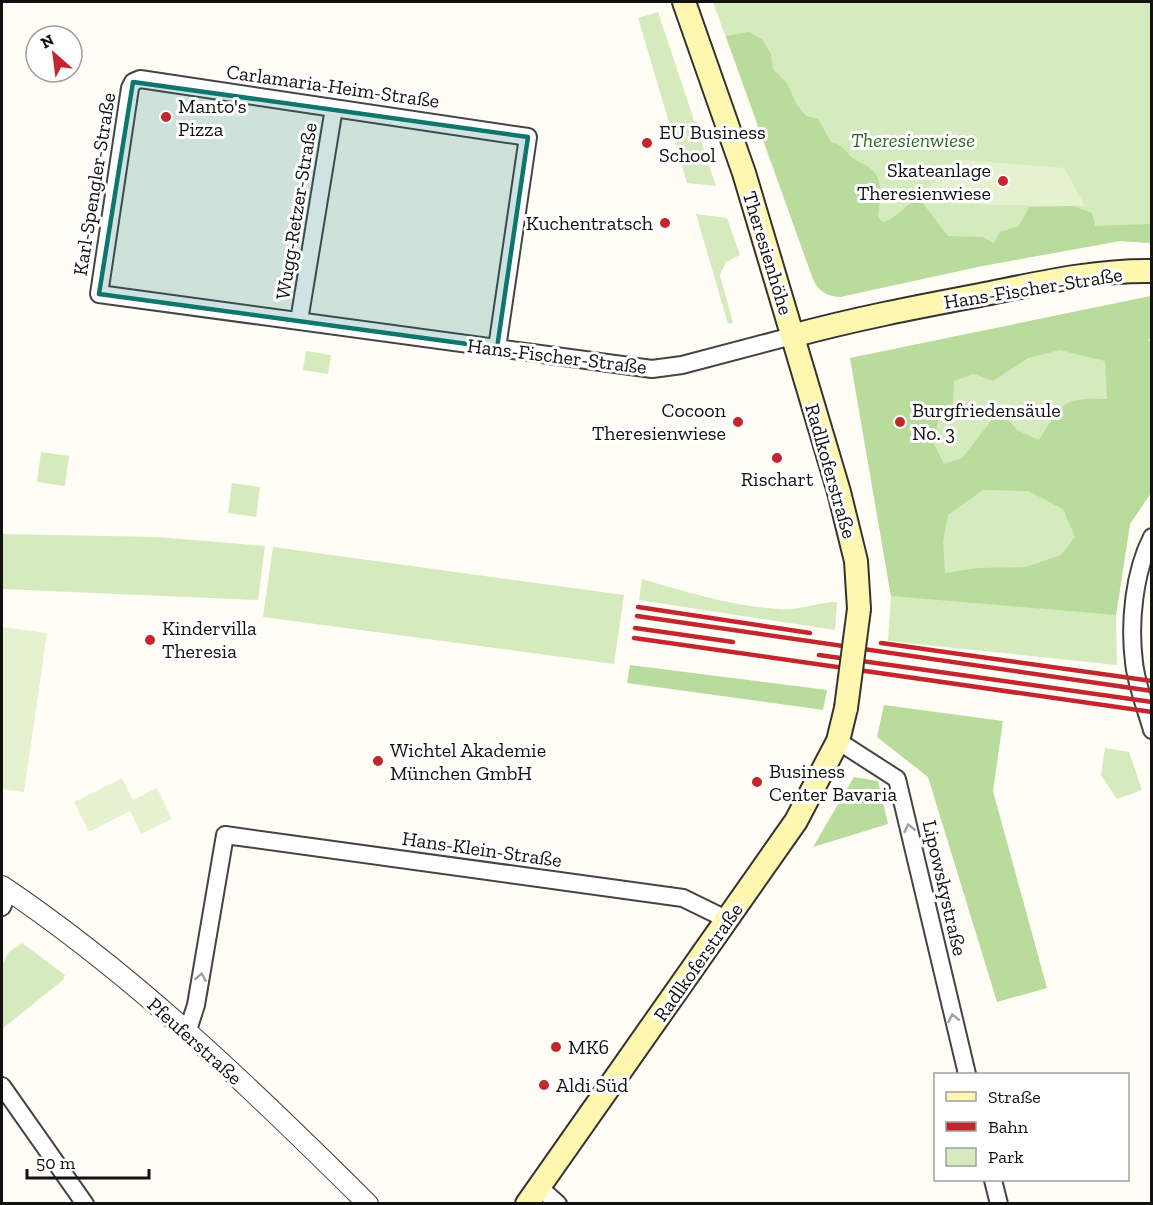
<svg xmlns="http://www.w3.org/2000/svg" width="1153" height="1205" font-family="'Zilla Slab',serif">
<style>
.green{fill:#d5ebbd}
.forest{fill:#b9dc9c;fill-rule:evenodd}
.pitch{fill:#e6f2cf}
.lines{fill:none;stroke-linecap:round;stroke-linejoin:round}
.minor-casing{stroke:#444;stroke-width:20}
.tertiary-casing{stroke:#444;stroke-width:22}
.secondary-casing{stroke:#333;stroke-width:26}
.minor{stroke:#fff;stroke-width:16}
.tertiary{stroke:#fff;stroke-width:20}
.secondary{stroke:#fff6b0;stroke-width:22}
.rail{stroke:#c4262e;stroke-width:4.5}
.secondary-bridge-casing{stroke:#333;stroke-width:26;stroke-linecap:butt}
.secondary-bridge{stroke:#fff6b0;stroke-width:22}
.oneway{stroke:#a0a0a0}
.marked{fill:#0f766e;fill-opacity:0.2;stroke:#0f766e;stroke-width:4.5;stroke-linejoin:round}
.poi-dot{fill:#c4262e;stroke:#fff;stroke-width:2}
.labels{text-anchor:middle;stroke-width:6;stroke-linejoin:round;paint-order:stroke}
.street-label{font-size:20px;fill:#111;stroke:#fff}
.poi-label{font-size:20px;fill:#111;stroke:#fff;text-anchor:start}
.park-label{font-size:20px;font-style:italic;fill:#2f6b1f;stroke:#fff}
</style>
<rect width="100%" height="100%" fill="#fffdf5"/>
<!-- green -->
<path class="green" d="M713 2H1151V243L1120 241 982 266 840 297C827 296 819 292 813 279Z
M658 12 716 186 687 183 638 18Z
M696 214 727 218 740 255 726 262 720 275 733 323 728 324Z
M1151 296V493L1130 524 1116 615 1117 665 888 641 891 596 850 358Z
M306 351 331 355 328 374 303 370Z
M41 452 69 456 65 486 37 482Z
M232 483 260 487 256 517 228 513Z
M2 534 158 537 265 546 258 600 2 589Z
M273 547 624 595 614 664 263 617Z
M642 579C686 592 732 606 778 609 798 611 817 602 837 602L835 630 639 600Z
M1105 748 1129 752 1142 790 1117 799 1101 775Z
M22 943 65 975 63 980 2 1029V965L9 952Z"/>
<!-- forest -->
<path class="forest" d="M749 32 762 39 771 54 773 69 787 83 797 105 806 116 818 119 831 142C841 143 846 152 853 158 858 162 865 164 870 168 885 181 880 199 878 216L882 222C897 220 905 203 919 198L948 236 983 237 994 243 1000 232 1019 226 1029 207 1074 206 1092 213 1095 226 1151 224V243L1120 241 982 266 840 297C827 296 819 292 813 279L726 36Z
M1151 296V338L1147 340 1152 344 1151 493 1130 524 1116 615 891 596 850 358ZM1060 350 1105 361 1107 399C1061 397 1062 404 1039 440L1017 430 1004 414 991 421 962 458 944 464 934 444 938 421 953 404 954 381 974 374 993 381 1028 358ZM983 490 1028 491 1063 509 1075 537 1061 555 1026 567 978 568 945 573 943 541 948 515Z
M630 665 827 690 823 710 627 683Z
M884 705 1003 721 993 791 1047 988 997 1002 928 777 877 737Z
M854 777 878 781 888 824 813 847Z"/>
<!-- pitch -->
<path class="pitch" d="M961 160 1064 168 1085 206 990 205 956 202 920 194Z
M2 627 47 633 24 792 2 789Z
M122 778 133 800 157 788 172 819 141 834 130 811 89 832 74 802Z"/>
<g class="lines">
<defs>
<path id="minor" d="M299 321 334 108
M497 348 528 137 140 79 133 82 130 88 99 294 652 369 682 365 792 336
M1152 537C1134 572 1129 623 1134 662 1136 684 1146 708 1152 730
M838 741 897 779 967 1074
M2 907 9 891
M187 1033 196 1005 225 835 683 898 728 920
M2 1086 85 1204
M993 1180 999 1204
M540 1188 558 1204"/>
<path id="tertiary" d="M2 886C136 976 254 1091 368 1204"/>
<path id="secondary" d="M684 2 744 173 839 492 856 561 859 609
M792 336C854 319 917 307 980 295 1036 284 1094 270 1152 271
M527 1204 796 821 838 741 846 708"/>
</defs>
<!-- minor casing -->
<use href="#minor" class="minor-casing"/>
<!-- tertiary casing -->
<use href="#tertiary" class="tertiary-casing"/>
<!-- secondary casing -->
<use href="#secondary" class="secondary-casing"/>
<!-- minor -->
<use href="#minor" class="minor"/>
<!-- tertiary -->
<use href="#tertiary" class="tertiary"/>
<!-- secondary -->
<use href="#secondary" class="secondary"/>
<!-- rail -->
<path class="rail" d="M638 607 810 633
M637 616 1152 691
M635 628 733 642
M634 638 1152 712
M881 643 1152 681
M819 655 1152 702"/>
<defs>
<path id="secondary-bridge" d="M846 708 859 609"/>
</defs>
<!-- secondary-bridge casing -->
<use href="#secondary-bridge" class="secondary-bridge-casing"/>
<!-- secondary-bridge -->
<use href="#secondary-bridge" class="secondary-bridge"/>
</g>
<!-- one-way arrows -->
<defs><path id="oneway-chevron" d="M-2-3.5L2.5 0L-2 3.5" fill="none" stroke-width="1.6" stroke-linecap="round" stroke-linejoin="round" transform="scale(1.5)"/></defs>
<g class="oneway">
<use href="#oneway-chevron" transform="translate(909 828) rotate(-103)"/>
<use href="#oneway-chevron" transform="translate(201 977) rotate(-80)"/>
<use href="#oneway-chevron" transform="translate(953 1018) rotate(-103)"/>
</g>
<!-- marked area -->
<path class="marked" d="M133 82 528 137 497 348 99 294Z"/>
<!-- markers -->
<g class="poi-dot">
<circle cx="166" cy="117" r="6"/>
<circle cx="647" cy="143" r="6"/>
<circle cx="1003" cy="181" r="6"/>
<circle cx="665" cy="223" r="6"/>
<circle cx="738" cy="422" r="6"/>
<circle cx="900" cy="422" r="6"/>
<circle cx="777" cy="458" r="6"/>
<circle cx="150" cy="640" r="6"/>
<circle cx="378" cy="761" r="6"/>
<circle cx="757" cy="782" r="6"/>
<circle cx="556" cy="1047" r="6"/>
<circle cx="544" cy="1085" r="6"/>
</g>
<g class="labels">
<!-- street labels -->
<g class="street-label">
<text transform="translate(333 86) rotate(8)" y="7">Carlamaria-Heim-Straße</text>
<text transform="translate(94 184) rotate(-81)" y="7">Karl-Spengler-Straße</text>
<text transform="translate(296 211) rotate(-81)" y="7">Wugg-Retzer-Straße</text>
<text transform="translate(768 253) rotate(73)" y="7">Theresienhöhe</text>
<text transform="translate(1033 288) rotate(-9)" y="7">Hans-Fischer-Straße</text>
<text transform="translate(557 356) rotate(7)" y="7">Hans-Fischer-Straße</text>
<text transform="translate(831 471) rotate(74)" y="7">Radlkoferstraße</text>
<text transform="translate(482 849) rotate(8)" y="7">Hans-Klein-Straße</text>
<text transform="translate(945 888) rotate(77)" y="7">Lipowskystraße</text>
<text transform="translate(698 962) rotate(-55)" y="7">Radlkoferstraße</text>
<text transform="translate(195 1041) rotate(42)" y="7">Pfeuferstraße</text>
</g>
<!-- poi labels -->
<g class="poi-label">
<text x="178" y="113">Manto's<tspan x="178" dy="23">Pizza</tspan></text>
<text x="659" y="139">EU Business<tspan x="659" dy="23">School</tspan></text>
<text x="991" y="177" text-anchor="end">Skateanlage<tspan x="991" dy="23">Theresienwiese</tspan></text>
<text x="653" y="230" text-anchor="end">Kuchentratsch</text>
<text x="726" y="417" text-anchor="end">Cocoon<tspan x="726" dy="23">Theresienwiese</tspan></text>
<text x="912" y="417">Burgfriedensäule<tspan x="912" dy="23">No. 3</tspan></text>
<text x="777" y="486" text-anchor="middle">Rischart</text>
<text x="162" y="635">Kindervilla<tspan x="162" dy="23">Theresia</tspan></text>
<text x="390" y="757">Wichtel Akademie<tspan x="390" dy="23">München GmbH</tspan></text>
<text x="769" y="778">Business<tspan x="769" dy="23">Center Bavaria</tspan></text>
<text x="568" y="1054">MK6</text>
<text x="556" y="1092">Aldi Süd</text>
</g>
<!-- park labels -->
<g class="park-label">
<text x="913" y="147">Theresienwiese</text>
</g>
</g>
<!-- border -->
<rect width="1153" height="1205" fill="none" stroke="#111111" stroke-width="6"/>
<!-- legend -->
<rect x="934" y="1073" width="195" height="108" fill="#ffffff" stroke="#a0a0a0" stroke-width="1.5"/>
<rect x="946" y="1092" width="30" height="9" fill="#fff6b0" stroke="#a0a0a0" stroke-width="1.5"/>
<text x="988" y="1103" font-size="18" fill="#111111">Straße</text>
<rect x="946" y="1122" width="30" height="9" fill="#c4262e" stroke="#a0a0a0" stroke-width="1.5"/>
<text x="988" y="1133" font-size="18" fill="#111111">Bahn</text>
<rect x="946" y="1148" width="30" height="18" fill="#d5ebbd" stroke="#a0a0a0" stroke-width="1.5"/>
<text x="988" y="1163" font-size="18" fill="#111111">Park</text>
<!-- north arrow -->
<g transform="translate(54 54) rotate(332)"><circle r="28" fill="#ffffff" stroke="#a0a0a0" stroke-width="1.5"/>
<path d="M0-4.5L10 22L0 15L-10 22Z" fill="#c4262e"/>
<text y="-9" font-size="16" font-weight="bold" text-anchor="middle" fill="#111111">N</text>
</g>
<!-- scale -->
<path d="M27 1169v9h122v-9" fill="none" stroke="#111111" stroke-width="3"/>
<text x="36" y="1169" font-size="18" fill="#111111" stroke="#ffffff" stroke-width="4.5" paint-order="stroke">50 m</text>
</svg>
